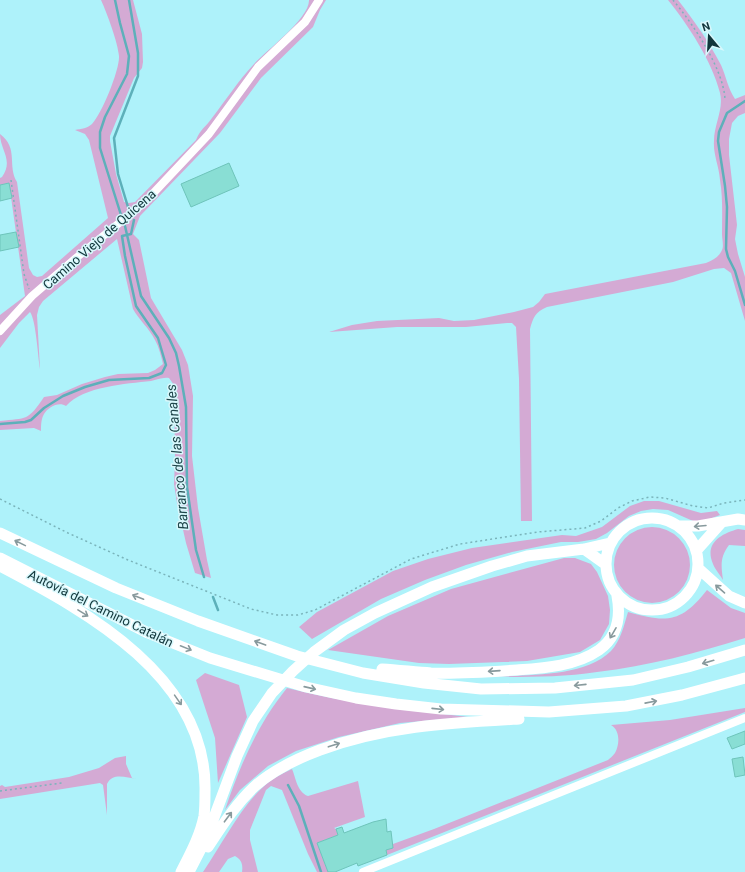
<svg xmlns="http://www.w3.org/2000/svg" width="745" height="872" font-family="Roboto,sans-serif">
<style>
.green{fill:#d4aad4}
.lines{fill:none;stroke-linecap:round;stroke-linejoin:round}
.stream{stroke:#5db0ba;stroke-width:2.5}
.building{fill:#89ded4;stroke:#6ec4ba}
.path{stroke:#7ab4bb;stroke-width:1.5;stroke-dasharray:2 3;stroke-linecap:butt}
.minor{stroke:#fff;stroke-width:8}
.highway{stroke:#fff;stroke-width:11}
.oneway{stroke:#889a9d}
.labels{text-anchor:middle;stroke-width:3;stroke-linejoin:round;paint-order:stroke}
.street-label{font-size:13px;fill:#11363b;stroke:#d8f8fc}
.water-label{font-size:14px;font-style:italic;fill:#1f464b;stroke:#d8f8fc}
</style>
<rect width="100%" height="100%" fill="#aef2fa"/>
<!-- green -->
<path class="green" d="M101 0H133L142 34 143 62 142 68 134 78 110 136V141L116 174 124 202 129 203 135 202 196 140C201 128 205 128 212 118 226 100 238 81 254 64 266 51 310 18 309 0H326L320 10 313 27 261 78 220 133 140 216 133 234 139 240 151 298 182 350 188 365 193 396 192 456 198 508 207 560 211 578 195 573 186 543 177 503 174 484 175 459 174 385 169 378C162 377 157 380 151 381 126 384 84 386 66 406 59 401 48 407 44 414 41 419 41 426 41 431L34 428 0 430V421C27 418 28 421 44 397L57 395 82 384 105 377 118 374 148 373 155 370 163 364C161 356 159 347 155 340 149 328 139 320 133 309L117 239 43 301 39 307 37 315 40 369C38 357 36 320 30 312L19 323 0 348V315L25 296 9 183 0 185V178L2 177C14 160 0 150 0 134 19 148 7 166 17 182L29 268 33 275 37 277 42 276 108 218 89 140 85 134 75 130C81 129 88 128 92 124 102 114 120 69 119 56 118 43 107 13 101 0Z
M668 0H678C695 22 708 40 721 65 726 76 728 89 735 99L745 95V113L738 116 732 123 729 139V155L737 225 735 239 738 254 745 277V321L731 273 724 268 714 269 673 282 547 307C535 312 533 318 530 329L532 521H521L519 379 516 327 512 323H507L466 327H397L329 332 352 325 377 321 439 318 454 321 474 320 514 312 533 307 539 302 545 294 706 263C713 260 719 257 722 250 724 246 722 239 722 234 722 216 723 198 720 180 719 166 713 154 714 141 714 124 724 109 720 93 712 61 688 25 668 0Z
M644 501H659L701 513 717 511 720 515 704 521H693L668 510 653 509 641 511 629 516 607 533 596 539 578 542H561L512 552 466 565 425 580 381 599 312 639 299 627 317 612 393 571 428 559 472 548 562 535 576 536 602 527 630 506Z
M614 565a38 38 0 1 1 76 0a38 38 0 1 1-76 0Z
M738 529 745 530V546L729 545C720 557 721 565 723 580 720 575 715 569 713 564 704 543 721 534 738 529Z
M564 558H575L591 564 597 572 608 596 610 610 609 624 600 640 580 652 527 661 449 664 419 663 328 650 388 616 451 589Z
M707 590 731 608 745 613V638C697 653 648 666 597 672 564 677 530 677 497 677 532 674 585 677 611 651 621 640 624 625 628 612 667 623 681 623 707 590Z
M205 673 239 685 247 717 218 783 215 738 196 680Z
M287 688C346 703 407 710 468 717L400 723 339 737 296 751 268 766 240 790 225 810C236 777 249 745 267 716 273 706 280 697 287 688Z
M745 708V712L387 855 386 850 393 848V844L434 829 608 760C610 758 613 756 615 753 620 744 620 730 611 725L670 720Z
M126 756V764L132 778 137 779C126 778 113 772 107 784V815L103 785 100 783 0 799V786L2 785 5 787 69 777 99 768 115 758Z
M292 769C296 778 297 792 308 796L358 781 365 817 334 828 336 829 338 835 317 843 328 872H317L308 854 282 790 271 786 266 790 250 830V840L258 872H242C243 865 242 860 235 856L228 859 219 872H203C221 846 239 810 261 789 270 780 281 774 292 769Z"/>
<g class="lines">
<!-- stream -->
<path class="stream" d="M115 0 120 23 129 56 127 74 105 117 100 132V148L121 215
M745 101 727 113 719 132 718 141 725 186 727 207 726 249 728 257 735 271 745 305
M128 207 118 174 114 138 138 76V53L129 0
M125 226 141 296 169 338 176 353 179 366 186 407 187 487 196 550 204 577
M0 424 25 422 31 420 44 408 63 396 85 387 109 380 149 378 162 373 166 365 158 338 136 306 125 256 122 236 131 234 134 220
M213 597 218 610
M288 785 299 806 321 872"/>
</g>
<!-- building -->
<path class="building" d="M229 163 239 186 191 207 181 184Z
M9 183 12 198 0 201V185Z
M16 232 19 247 0 251V235Z
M745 731V744L732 749 727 738Z
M743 757 745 775 735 777 732 759Z
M386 819 387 832 391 831 393 848 386 850 387 855 358 866 357 863 335 872H328L317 843 338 835 336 829 342 827 344 833 373 822Z"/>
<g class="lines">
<!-- path -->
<path class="path" d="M673 0C693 24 723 68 725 99
M11 180 24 274 29 289
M0 499 68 533 128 560 251 609 277 615H298L315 610 411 559 460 544 538 532 585 528 601 521 618 508 632 501 650 497 665 498 693 506 708 508 724 503 745 500
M0 791 62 783"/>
<!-- minor -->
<path class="minor" d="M0 331 32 296 76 258 145 202 209 134 258 67 305 22 319 0
M363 872 745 718"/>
<!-- highway -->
<path class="highway" d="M606 564a46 46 0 1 1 92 0a46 46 0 1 1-92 0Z
M679 526H698L738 519 745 520
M0 533 116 588 198 621 297 656 363 673 424 683 481 689 555 688 633 680 688 667 745 650
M584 549 605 564
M696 551 721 523
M0 558 148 633 210 658 306 687 356 698 396 704 441 709 549 712 626 706 682 695 745 678
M0 566C88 612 208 678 205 792 205 800 205 808 204 816 200 836 190 854 181 872
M698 568 729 596 745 603
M382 669C399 670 415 672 431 673 459 674 488 672 517 670 544 668 576 666 599 650 617 637 621 617 617 596
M208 847C222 826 235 805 254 787 273 770 296 759 320 750 386 726 449 723 519 719
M189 872 206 839 237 756 253 721 272 693 293 671 314 652 344 630 375 613 432 587 492 566 527 556 584 549 610 543"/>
</g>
<!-- one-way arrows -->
<defs><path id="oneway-shaft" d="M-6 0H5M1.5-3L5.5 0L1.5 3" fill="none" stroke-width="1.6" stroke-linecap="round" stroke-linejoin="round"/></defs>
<g class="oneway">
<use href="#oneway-shaft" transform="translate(700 526) rotate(175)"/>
<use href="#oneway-shaft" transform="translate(20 543) rotate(-154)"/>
<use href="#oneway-shaft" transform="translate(720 589) rotate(-139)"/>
<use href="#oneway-shaft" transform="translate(138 597) rotate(-159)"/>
<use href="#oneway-shaft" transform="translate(83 613) rotate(32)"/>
<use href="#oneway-shaft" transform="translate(613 633) rotate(120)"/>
<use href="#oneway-shaft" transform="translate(260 643) rotate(-160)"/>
<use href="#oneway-shaft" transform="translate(186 648) rotate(22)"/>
<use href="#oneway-shaft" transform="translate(708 662) rotate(164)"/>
<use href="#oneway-shaft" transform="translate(494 671) rotate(176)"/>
<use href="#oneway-shaft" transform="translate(580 685) rotate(174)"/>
<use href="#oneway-shaft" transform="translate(310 688) rotate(13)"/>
<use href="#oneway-shaft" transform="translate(178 700) rotate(55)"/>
<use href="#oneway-shaft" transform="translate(651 702) rotate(-11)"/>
<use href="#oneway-shaft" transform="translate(438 709) rotate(6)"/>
<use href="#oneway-shaft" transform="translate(334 745) rotate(-18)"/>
<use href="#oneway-shaft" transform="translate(228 817) rotate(-53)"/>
</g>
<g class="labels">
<!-- street labels -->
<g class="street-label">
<text transform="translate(99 239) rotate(-41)" y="5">Camino Viejo de Quicena</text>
<text transform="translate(101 608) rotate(26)" y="5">Autovía del Camino Catalán</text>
</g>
<!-- water labels -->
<g class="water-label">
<text transform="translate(177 457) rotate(-95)" y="5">Barranco de las Canales</text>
</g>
</g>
<!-- north arrow -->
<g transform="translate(709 36) rotate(342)" stroke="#d8f8fc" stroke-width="3" paint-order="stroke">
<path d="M0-3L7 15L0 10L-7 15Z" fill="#11363b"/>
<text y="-6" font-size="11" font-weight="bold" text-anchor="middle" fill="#11363b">N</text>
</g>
</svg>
